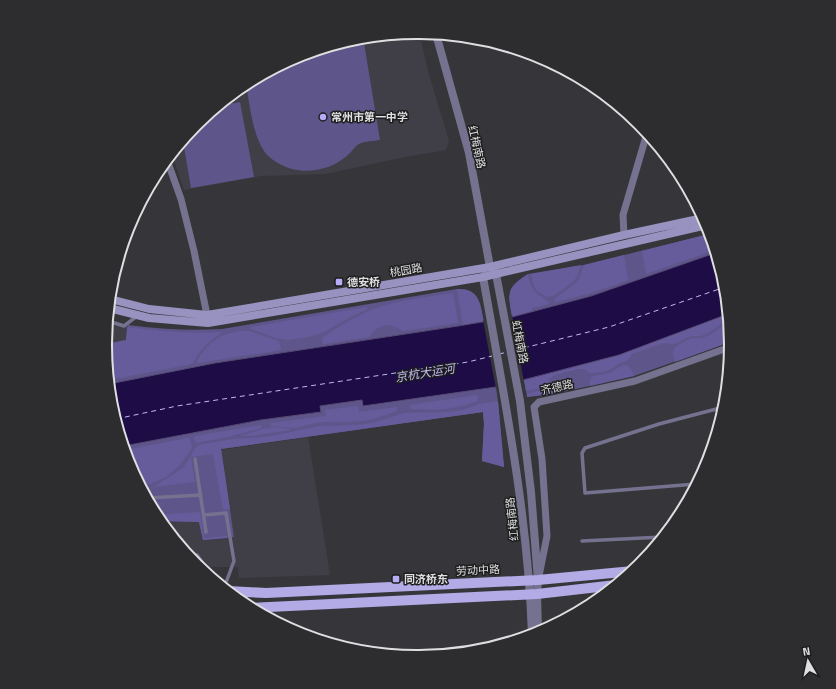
<svg xmlns="http://www.w3.org/2000/svg" width="836" height="689" font-family="'Titillium Web','Noto Sans SC',sans-serif">
<style>
.built{fill:#403f48}
.green{fill:#5e568b}
.forest{fill:#665c9b}
.water{fill:#1d0c45;stroke:#574b74}
.pier{fill:#36363a}
.lines{fill:none;stroke-linecap:round;stroke-linejoin:round}
.ferry{stroke:#c0baf2;stroke-width:1;stroke-dasharray:5 4;stroke-linecap:butt}
.service{stroke:#75728f;stroke-width:3.5}
.minor{stroke:#75728f;stroke-width:7}
.tertiary{stroke:#75728f;stroke-width:8}
.secondary{stroke:#9792c0;stroke-width:8}
.primary{stroke:#b2abe6;stroke-width:10}
.poi-dot{fill:#b6acf8;stroke:#1e1e1f;stroke-width:1.5}
.labels{text-anchor:middle;stroke-width:3;stroke-linejoin:round;paint-order:stroke}
.poi-label{font-size:11px;font-weight:bold;fill:#dfdfe1;stroke:#1e1e1f;text-anchor:start}
.street-label{font-size:11px;fill:#dfdfe1;stroke:#1e1e1f}
.water-label{font-size:12px;font-style:italic;fill:#c0baf2;stroke:#1e1e1f}
.rim{fill:none;stroke:#dfdfe1;stroke-width:2}
</style>
<rect width="100%" height="100%" fill="#36363a"/>
<!-- built -->
<path class="built" d="M418 32H419L428 71 449 141 446 150 405 157 325 174 261 176 184 190 172 154 197 123 221 104 230 102 242 95 240 88 245 85 299 56 357 38Z
M108 319 128 325 126 340 106 344Z
M308 437 330 575 239 578 238 567H199L197 565 161 521 200 522 203 540 234 537 220 450Z"/>
<!-- green -->
<path class="green" d="M363 37 380 140C374 141 364 141 359 144 356 145 353 150 351 152 344 159 336 164 328 167 316 171 304 172 292 169 282 166 270 160 264 151 252 132 250 106 246 84L299 56 357 38Z
M240 102 254 177 191 188 183 141 197 123 219 106Z
M709 234 715 253 591 296 512 317 509 298 511 289 518 281 528 274 584 265Z
M457 289C460 289 464 289 467 290 481 294 481 310 484 322L215 363 109 384 106 344 126 340 128 325C159 329 190 331 222 329Z
M728 314 730 342 634 376 558 393 527 397 524 380 619 355Z
M496 387 498 402 504 467 482 461 484 424 483 412 221 449 234 537 203 540 199 522 161 521 158 518 129 464 124 446 261 420 320 412V406L362 400 363 406Z"/>
<!-- forest -->
<path class="forest" d="M709 234 714 250 646 274 642 251Z
M624 255 628 280 591 293 556 302 555 301V299C562 292 576 286 580 277 581 274 582 269 584 265Z
M581 265 577 276 574 281 553 296 547 297C534 290 534 288 531 274Z
M528 274C532 291 534 292 548 301L549 303 548 304 532 308V312L512 317C508 292 506 288 528 274Z
M457 289C460 289 464 289 467 290 481 294 481 310 484 322L463 325Z
M453 293 458 323 403 331C390 322 378 323 369 337L323 344 322 338C339 327 355 316 374 309 399 300 427 297 453 293Z
M367 307V309L345 320 324 332 309 337 289 340 276 338 251 329V327Z
M728 314V321L723 323 708 333 701 336H692L686 338 677 343 673 344 663 343 632 354 627 361 618 364 611 369 604 372 590 373 584 369H578L555 375 550 378 547 384 540 388 526 391 524 380 619 355Z
M728 324 730 342 675 362C674 358 672 353 674 349 676 345 689 339 694 338 700 338 704 338 709 335 716 332 720 326 728 324Z
M127 327C158 331 190 334 221 332L222 333C207 342 200 350 192 364L109 380 106 344 126 340Z
M240 331H250L278 341 280 344 281 350 197 363V361C203 350 212 340 224 335 229 333 235 332 240 331Z
M623 365C630 365 632 370 634 376L590 386V381L592 377C598 375 605 375 612 372 616 370 619 367 623 365Z
M549 387 556 389 558 393 527 397V394L541 390Z
M477 395 478 401C469 404 460 407 450 408 437 411 424 409 411 409L410 405Z
M498 401 504 467 482 461 484 424 483 412 221 449 230 509 223 510 213 454 191 457 195 482 153 487 171 476 183 468 191 456 194 450 198 445 233 439 253 438 272 436 320 426 356 425 373 423 404 413 450 412 466 409 479 404Z
M358 406 359 412 397 407V411L370 420 352 422H320L296 428 271 426V423L326 416 325 410Z
M261 425V428C240 435 218 439 196 443L195 442 194 438 195 436Z
M277 427 290 429V430L251 436H240L262 429Z
M188 438 190 439 192 446 191 450 178 467 166 477 150 484 140 485 129 464 125 450Z
M200 512 204 538 227 536V538L203 540 199 522 161 521 156 515Z"/>
<!-- water -->
<path class="water" d="M715 253 725 284 728 314 619 355 496 387 363 406 362 400 320 406 321 412 261 420 124 446 111 405 109 384 215 363 458 326 512 317 591 296Z"/>
<!-- pier -->
<path class="pier" d="M512 315 524 382 496 389 483 320Z"/>
<g class="lines">
<!-- ferry -->
<path class="ferry" d="M515 350 609 327 725 287
M499 354 508 352
M116 419 177 406 468 362 492 356"/>
<!-- service -->
<path class="service" d="M108 321 124 326 137 316
M195 459 206 532
M696 484 585 493 582 453 585 448 659 424 724 407
M147 498 201 495
M204 515 226 513 234 561 224 588
M582 541 663 537
M189 555H197L216 581"/>
<!-- minor -->
<path class="minor" d="M167 160 181 199 194 251 208 320
M624 235 623 215 647 133
M539 576 547 536 542 459 534 407 539 402 635 381 730 347"/>
<!-- tertiary -->
<path class="tertiary" d="M436 34 469 153 490 267 496 274 520 401 531 492 538 580 537 594 538 633
M490 267 483 277C504 396 528 514 532 635"/>
<!-- secondary -->
<path class="secondary" d="M110 299 149 309 207 315 490 267 624 235 703 218
M109 308 149 318 208 323 483 277 707 225"/>
<!-- primary -->
<path class="primary" d="M228 591 266 593 538 580 633 571
M251 608 537 594 616 585"/>
</g>
<!-- markers -->
<g class="poi-dot">
<circle cx="323" cy="117" r="4"/>
<rect x="335" y="278" width="8" height="8" rx="2"/>
<rect x="392" y="575" width="8" height="8" rx="2"/>
</g>
<g class="labels">
<!-- poi labels -->
<g class="poi-label">
<text x="331" y="121">常州市第一中学</text>
<text x="347" y="286">德安桥</text>
<text x="404" y="583">同济桥东</text>
</g>
<!-- street labels -->
<g class="street-label">
<text transform="translate(477 147) rotate(77)" y="4">红梅南路</text>
<text transform="translate(406 270) rotate(-10)" y="4">桃园路</text>
<text transform="translate(520 342) rotate(79)" y="4">虹梅南路</text>
<text transform="translate(557 387) rotate(-13)" y="4">齐德路</text>
<text transform="translate(512 519) rotate(-96)" y="4">红梅南路</text>
<text transform="translate(478 570) rotate(-3)" y="4">劳动中路</text>
</g>
<!-- water labels -->
<g class="water-label">
<text transform="translate(425 373) rotate(-9)" y="4">京杭大运河</text>
</g>
</g>
<!-- crop -->
<path d="M0 0H836V689H0ZM417 39H419A305 305 0 0 1 724 344V345A305 305 0 0 1 419 650H417A305 305 0 0 1 112 345V344A305 305 0 0 1 417 39Z" fill="#2d2d2f" fill-rule="evenodd"/>
<path class="rim" d="M417 39H419A305 305 0 0 1 724 344V345A305 305 0 0 1 419 650H417A305 305 0 0 1 112 345V344A305 305 0 0 1 417 39Z"/>
<!-- north arrow -->
<g transform="translate(808 661) rotate(351)" stroke="#1e1e1f" stroke-width="3" paint-order="stroke">
<path d="M0-3L7 15L0 10L-7 15Z" fill="#dfdfe1"/>
<text y="-6" font-size="11" font-weight="bold" text-anchor="middle" fill="#dfdfe1">N</text>
</g>
</svg>
